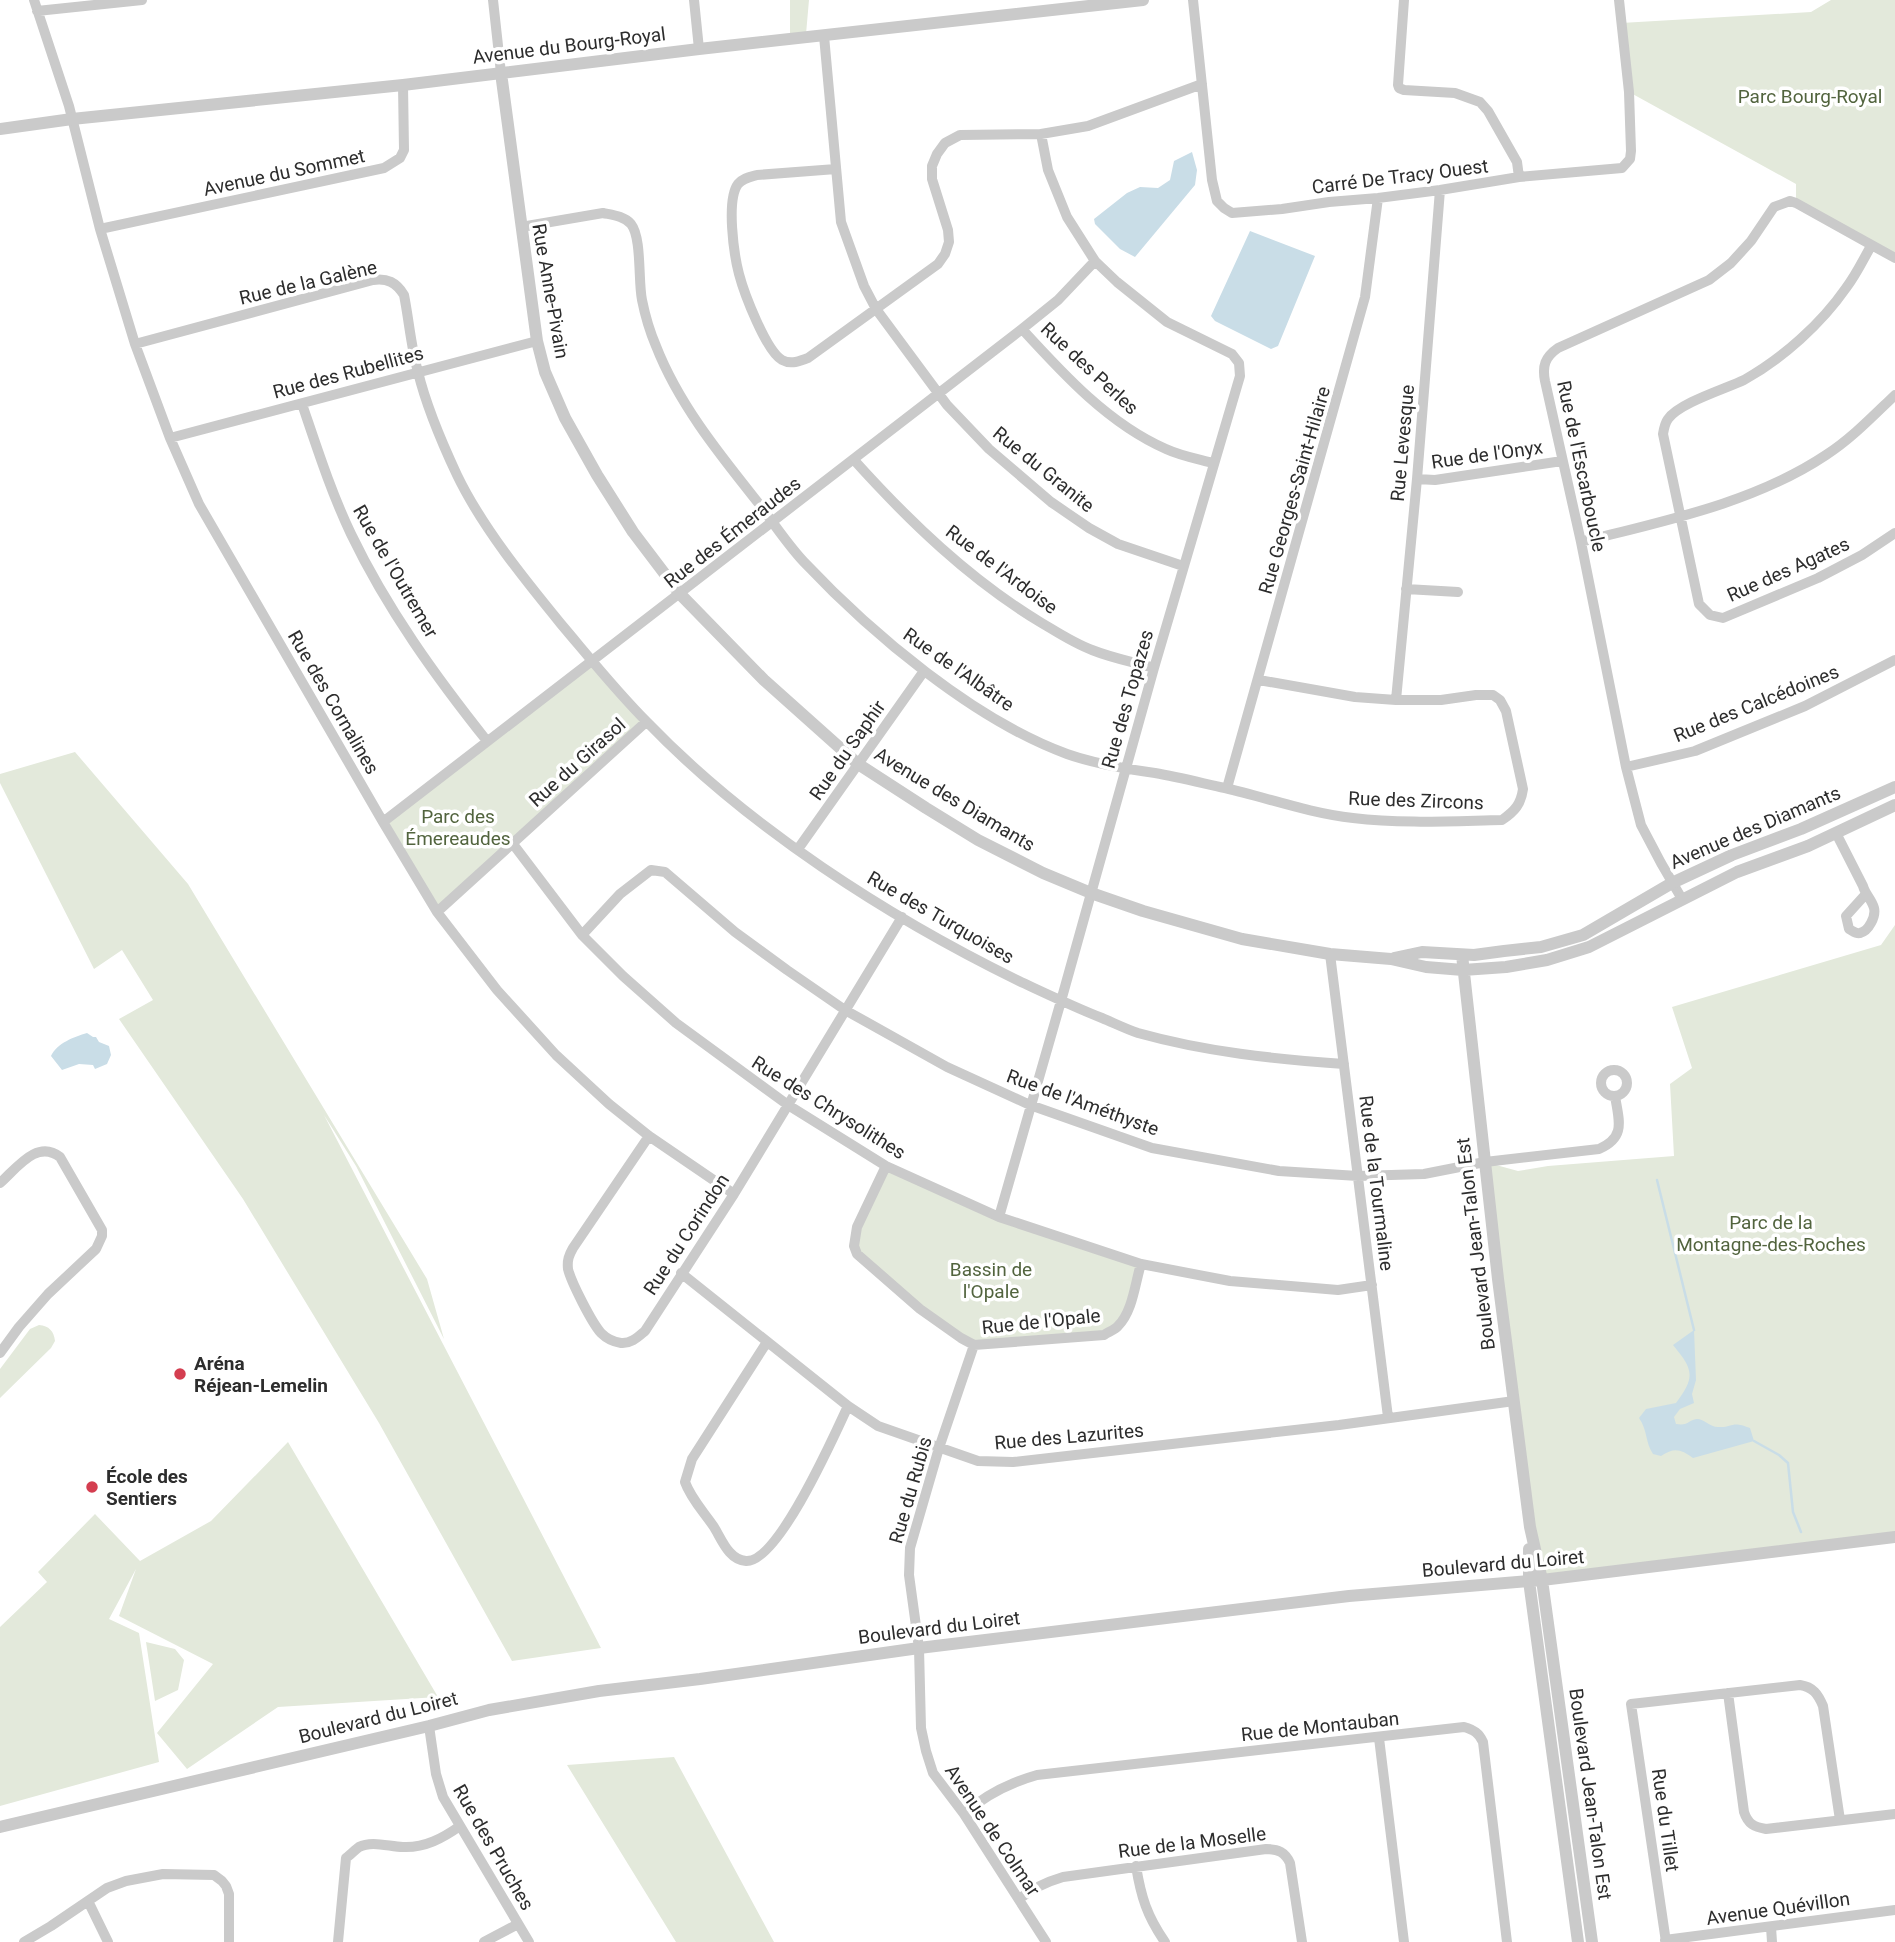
<svg xmlns="http://www.w3.org/2000/svg" width="1895" height="1942" font-family="Roboto,sans-serif">
<style>
.green{fill:#e3e9db}
.water{fill:#c9dde7}
.lines{fill:none;stroke-linecap:round;stroke-linejoin:round}
.stream{stroke:#c9dde7;stroke-width:2.5}
.minor{stroke:#cacaca;stroke-width:10}
.tertiary{stroke:#cacaca;stroke-width:12}
.poi-dot{fill:#d43e50;stroke:#fff;stroke-width:2.5}
.labels{text-anchor:middle;stroke-width:7;stroke-linejoin:round;paint-order:stroke}
.street-label{font-size:19px;fill:#2d2d2d;stroke:#fff}
.park-label{font-size:19px;fill:#52643e;stroke:#fff}
.poi-label{font-size:19px;font-weight:bold;fill:#2d2d2d;stroke:#fff;text-anchor:start}
</style>
<rect width="100%" height="100%" fill="#fff"/>
<!-- green -->
<path class="green" d="M790 0H809L806 34H790Z
M1831 0H1895V258L1796 203V184L1629 92 1621 23 1811 12Z
M592 661 646 722 437 912 383 822Z
M75 752 188 884 427 1279 444 1339 356 1166 324 1115 601 1648 512 1661 379 1423 243 1199 119 1019 153 1000 122 950 94 969 0 783V774Z
M1895 925V1537L1542 1580 1485 1162 1518 1171 1548 1166 1674 1156 1670 1084 1692 1068 1672 1007 1881 945Z
M886 1166 999 1217 1141 1264 1118 1327 1104 1335 974 1345 864 1261 854 1238Z
M39 1325C49 1326 54 1331 55 1341L51 1348 0 1398V1369L30 1329Z
M288 1442 438 1697 278 1707 187 1769 157 1733 213 1664 119 1616 136 1569 109 1619 139 1633 159 1762 0 1806V1627L47 1582 38 1572 95 1514 140 1561 211 1521Z
M146 1642 175 1649 184 1660 178 1690 155 1701Z
M674 1757 774 1942H676L567 1765Z"/>
<!-- water -->
<path class="water" d="M1192 152 1197 170 1195 185 1135 257 1120 249 1095 224 1094 219 1127 193 1140 187 1158 188 1170 180 1174 161Z
M1250 231 1315 256 1278 346 1271 349 1215 321 1211 316Z
M87 1033 93 1037H96L99 1042 109 1046 111 1055 107 1064 95 1069 93 1065 79 1064 62 1070 51 1056C57 1043 74 1037 87 1033Z
M1694 1330 1696 1380 1692 1394 1694 1403 1680 1409 1674 1417 1676 1424C1689 1426 1688 1420 1697 1419 1704 1419 1710 1427 1718 1427 1733 1428 1731 1420 1750 1428L1754 1441 1693 1458C1681 1449 1674 1447 1661 1456L1653 1454C1645 1442 1648 1431 1639 1418L1646 1409 1676 1403C1696 1377 1693 1369 1673 1345Z"/>
<g class="lines">
<!-- stream -->
<path class="stream" d="M1657 1180 1694 1330
M1754 1441 1779 1455 1788 1463 1793 1512 1801 1532"/>
<!-- minor -->
<path class="minor" d="M34 0 69 106 100 229 135 344 170 438 199 504 383 822 437 912 497 990 556 1055 609 1104 649 1136 734 1194
M493 0 501 73
M694 0 699 49
M1193 0 1212 180 1217 201 1224 208 1232 213 1282 209 1329 202 1378 198 1440 190 1519 177 1622 168 1630 159 1631 151 1629 92 1619 0
M1404 0 1398 85 1399 88 1404 90 1455 93 1480 102 1488 111 1517 162 1519 177
M37 11 142 0
M824 36 841 222 864 286 876 309 947 405 989 449 1051 502 1089 528 1118 544 1183 566
M836 169 757 175C750 177 743 178 738 184 726 200 734 255 739 274 744 293 766 351 782 360 791 365 799 361 808 358L938 264 945 254 949 242 948 230 932 179V166L937 154 945 143 960 135 1041 134 1088 126 1202 84
M521 227 603 213C612 215 624 216 631 224 642 238 638 281 642 300 645 315 650 332 656 346 679 405 721 456 760 505 774 524 788 545 804 562 872 634 974 720 1067 754 1095 764 1126 769 1155 773 1178 777 1202 783 1225 788 1268 798 1309 813 1353 818 1402 824 1453 821 1502 820 1515 811 1521 804 1523 789L1506 711 1500 700 1493 695H1476L1441 700H1396L1355 697 1259 680
M100 229 384 168 400 158 404 150 403 85
M1871 246C1863 260 1856 275 1846 288 1821 324 1783 358 1744 380 1725 389 1679 403 1668 419 1665 423 1664 428 1663 434L1699 604 1710 615 1723 618 1818 578 1862 555 1895 533
M1022 329C1064 375 1109 424 1166 449 1181 456 1198 459 1213 463
M135 344 373 280C387 278 396 282 404 295 409 320 411 347 418 372 426 405 442 443 457 475 482 527 525 580 561 624 589 657 616 691 647 722 748 827 888 917 1019 981 1047 994 1074 1007 1102 1018 1114 1023 1126 1029 1138 1033 1206 1052 1274 1059 1344 1064
M302 404C317 448 331 492 351 534 387 609 436 677 487 741
M170 438 537 341
M854 460C909 521 969 579 1040 622 1057 632 1073 643 1092 650 1112 658 1133 662 1154 668
M1417 479 1435 480 1562 461
M1581 542C1664 521 1754 503 1826 455 1851 439 1873 416 1895 395
M1406 589 1458 592
M1396 700 1417 479 1440 190
M1626 767 1695 751 1805 706 1895 660
M1227 788 1365 297 1378 198
M383 822 1022 329 1058 300 1095 261
M1836 833 1863 886C1865 894 1872 900 1874 908 1876 916 1869 931 1860 933 1856 934 1853 931 1849 929L1846 916 1865 895
M513 844 582 935 623 976 676 1023 788 1105 886 1166 999 1217 1141 1264 1230 1281 1338 1290 1372 1285
M798 849 924 671
M1682 899 1661 863 1641 825 1626 767 1581 542 1545 381C1542 366 1545 357 1558 348L1709 280 1731 263 1751 241 1774 207 1790 201 1796 203 1895 258
M437 912 646 722
M582 935 620 894 651 870 665 872 735 932 787 970 845 1010 947 1067 1030 1105 1152 1148 1279 1171 1358 1176 1424 1174 1485 1162 1599 1149C1626 1137 1619 1121 1615 1096
M1330 954 1388 1417
M1601 1083a13 13 0 1 1 26 0a13 13 0 1 1-26 0Z
M649 1136 573 1248C569 1255 567 1260 568 1269 571 1282 592 1323 601 1333 606 1338 614 1342 621 1343 631 1344 638 1337 645 1331L734 1194 902 917
M886 1166 857 1227 854 1246 857 1254 920 1309 961 1338 974 1345 1104 1335C1108 1332 1115 1330 1118 1326 1133 1311 1135 1283 1141 1264
M0 1183C17 1168 37 1139 60 1157L102 1230V1236L96 1249 48 1294 19 1327 0 1353
M999 1217 1061 1001 1154 668 1240 376 1239 363 1232 354 1167 322 1117 282 1095 261 1067 217 1048 170 1041 134
M681 1273 848 1406 878 1426 978 1461 1013 1462 1339 1425 1514 1401
M767 1342 692 1459 685 1482C691 1499 704 1512 714 1527 722 1540 729 1560 746 1561 778 1563 835 1434 848 1406
M974 1345 939 1448 910 1548 909 1575 919 1648 921 1728 926 1751 933 1773 964 1814 1046 1942
M1728 1693 1744 1812C1748 1824 1754 1827 1766 1829L1895 1814
M429 1726 436 1774 443 1797 529 1942
M1379 1738 1404 1942
M964 1814C986 1794 1009 1783 1037 1775L1464 1727C1474 1730 1479 1733 1483 1742L1507 1942
M1136 1866C1141 1897 1147 1916 1165 1942
M1019 1899C1033 1888 1046 1882 1063 1877L1266 1849C1278 1849 1285 1852 1290 1863L1302 1942
M88 1901 108 1942
M1771 1927 1772 1942
M1665 1940 1895 1910
M24 1942 51 1926 107 1888 126 1881 163 1874 214 1875 222 1881 226 1886 229 1894V1942
M338 1942 346 1858C350 1855 355 1850 359 1847 372 1840 390 1847 403 1847 425 1848 443 1838 460 1826
M484 1942 518 1924
M1666 1942 1631 1704 1800 1685C1813 1687 1818 1694 1823 1706L1840 1820"/>
<!-- tertiary -->
<path class="tertiary" d="M501 73 537 341 545 372 565 418 597 475 633 532 680 594 764 680 858 764 926 808 978 840 1043 873 1091 893 1143 911 1242 939 1330 954 1391 959 1426 967 1463 970 1506 967 1547 960 1589 947 1737 872 1808 846 1895 805
M0 129 72 119 403 85 699 49 1143 0
M1462 955 1498 1279 1530 1527 1542 1580 1592 1942
M1394 958 1422 952 1474 955 1504 951 1541 947 1583 935 1672 883 1732 855 1801 829 1895 787
M1529 1549V1581L1578 1942
M0 1827 429 1726 489 1710 599 1691 700 1679 919 1648 1349 1596 1542 1580 1895 1537"/>
</g>
<!-- markers -->
<g class="poi-dot">
<circle cx="180" cy="1374" r="7"/>
<circle cx="92" cy="1487" r="7"/>
</g>
<g class="labels">
<!-- street labels -->
<g class="street-label">
<text transform="translate(569 45) rotate(-7)" y="7">Avenue du Bourg-Royal</text>
<text transform="translate(284 172) rotate(-12)" y="7">Avenue du Sommet</text>
<text transform="translate(1400 176) rotate(-7)" y="7">Carré De Tracy Ouest</text>
<text transform="translate(308 282) rotate(-13)" y="7">Rue de la Galène</text>
<text transform="translate(551 291) rotate(80)" y="7">Rue Anne-Pivain</text>
<text transform="translate(1090 368) rotate(43)" y="7">Rue des Perles</text>
<text transform="translate(348 372) rotate(-15)" y="7">Rue des Rubellites</text>
<text transform="translate(1402 443) rotate(-85)" y="7">Rue Levesque</text>
<text transform="translate(1487 454) rotate(-8)" y="7">Rue de l'Onyx</text>
<text transform="translate(1582 466) rotate(78)" y="7">Rue de l'Escarboucle</text>
<text transform="translate(1044 469) rotate(39)" y="7">Rue du Granite</text>
<text transform="translate(1294 490) rotate(-74)" y="7">Rue Georges-Saint-Hilaire</text>
<text transform="translate(732 532) rotate(-38)" y="7">Rue des Émeraudes</text>
<text transform="translate(1002 569) rotate(37)" y="7">Rue de l'Ardoise</text>
<text transform="translate(1788 569) rotate(-24)" y="7">Rue des Agates</text>
<text transform="translate(396 571) rotate(60)" y="7">Rue de l'Outremer</text>
<text transform="translate(959 669) rotate(35)" y="7">Rue de l'Albâtre</text>
<text transform="translate(1127 699) rotate(-74)" y="7">Rue des Topazes</text>
<text transform="translate(334 702) rotate(60)" y="7">Rue des Cornalines</text>
<text transform="translate(1756 703) rotate(-22)" y="7">Rue des Calcédoines</text>
<text transform="translate(847 750) rotate(-55)" y="7">Rue du Saphir</text>
<text transform="translate(577 762) rotate(-42)" y="7">Rue du Girasol</text>
<text transform="translate(955 799) rotate(31)" y="7">Avenue des Diamants</text>
<text transform="translate(1416 800) rotate(2)" y="7">Rue des Zircons</text>
<text transform="translate(1755 827) rotate(-23)" y="7">Avenue des Diamants</text>
<text transform="translate(941 917) rotate(30)" y="7">Rue des Turquoises</text>
<text transform="translate(1083 1102) rotate(20)" y="7">Rue de l'Améthyste</text>
<text transform="translate(829 1107) rotate(32)" y="7">Rue des Chrysolithes</text>
<text transform="translate(1377 1183) rotate(83)" y="7">Rue de la Tourmaline</text>
<text transform="translate(686 1234) rotate(-57)" y="7">Rue du Corindon</text>
<text transform="translate(1475 1244) rotate(-97)" y="7">Boulevard Jean-Talon Est</text>
<text transform="translate(1041 1321) rotate(-6)" y="7">Rue de l'Opale</text>
<text transform="translate(1069 1436) rotate(-5)" y="7">Rue des Lazurites</text>
<text transform="translate(910 1490) rotate(-74)" y="7">Rue du Rubis</text>
<text transform="translate(1503 1563) rotate(-5)" y="7">Boulevard du Loiret</text>
<text transform="translate(939 1627) rotate(-7)" y="7">Boulevard du Loiret</text>
<text transform="translate(378 1717) rotate(-14)" y="7">Boulevard du Loiret</text>
<text transform="translate(1320 1726) rotate(-6)" y="7">Rue de Montauban</text>
<text transform="translate(1591 1794) rotate(82)" y="7">Boulevard Jean-Talon Est</text>
<text transform="translate(1666 1820) rotate(82)" y="7">Rue du Tillet</text>
<text transform="translate(993 1830) rotate(56)" y="7">Avenue de Colmar</text>
<text transform="translate(1192 1842) rotate(-7)" y="7">Rue de la Moselle</text>
<text transform="translate(494 1847) rotate(60)" y="7">Rue des Pruches</text>
<text transform="translate(1778 1908) rotate(-8)" y="7">Avenue Quévillon</text>
</g>
<!-- park labels -->
<g class="park-label">
<text x="1810" y="103">Parc Bourg-Royal</text>
<text x="458" y="823">Parc des<tspan x="458" dy="22">Émereaudes</tspan></text>
<text x="1771" y="1229">Parc de la<tspan x="1771" dy="22">Montagne-des-Roches</tspan></text>
<text x="991" y="1276">Bassin de<tspan x="991" dy="22">l'Opale</tspan></text>
</g>
<!-- poi labels -->
<g class="poi-label">
<text x="194" y="1370">Aréna<tspan x="194" dy="22">Réjean‑Lemelin</tspan></text>
<text x="106" y="1483">École des<tspan x="106" dy="22">Sentiers</tspan></text>
</g>
</g>
</svg>
